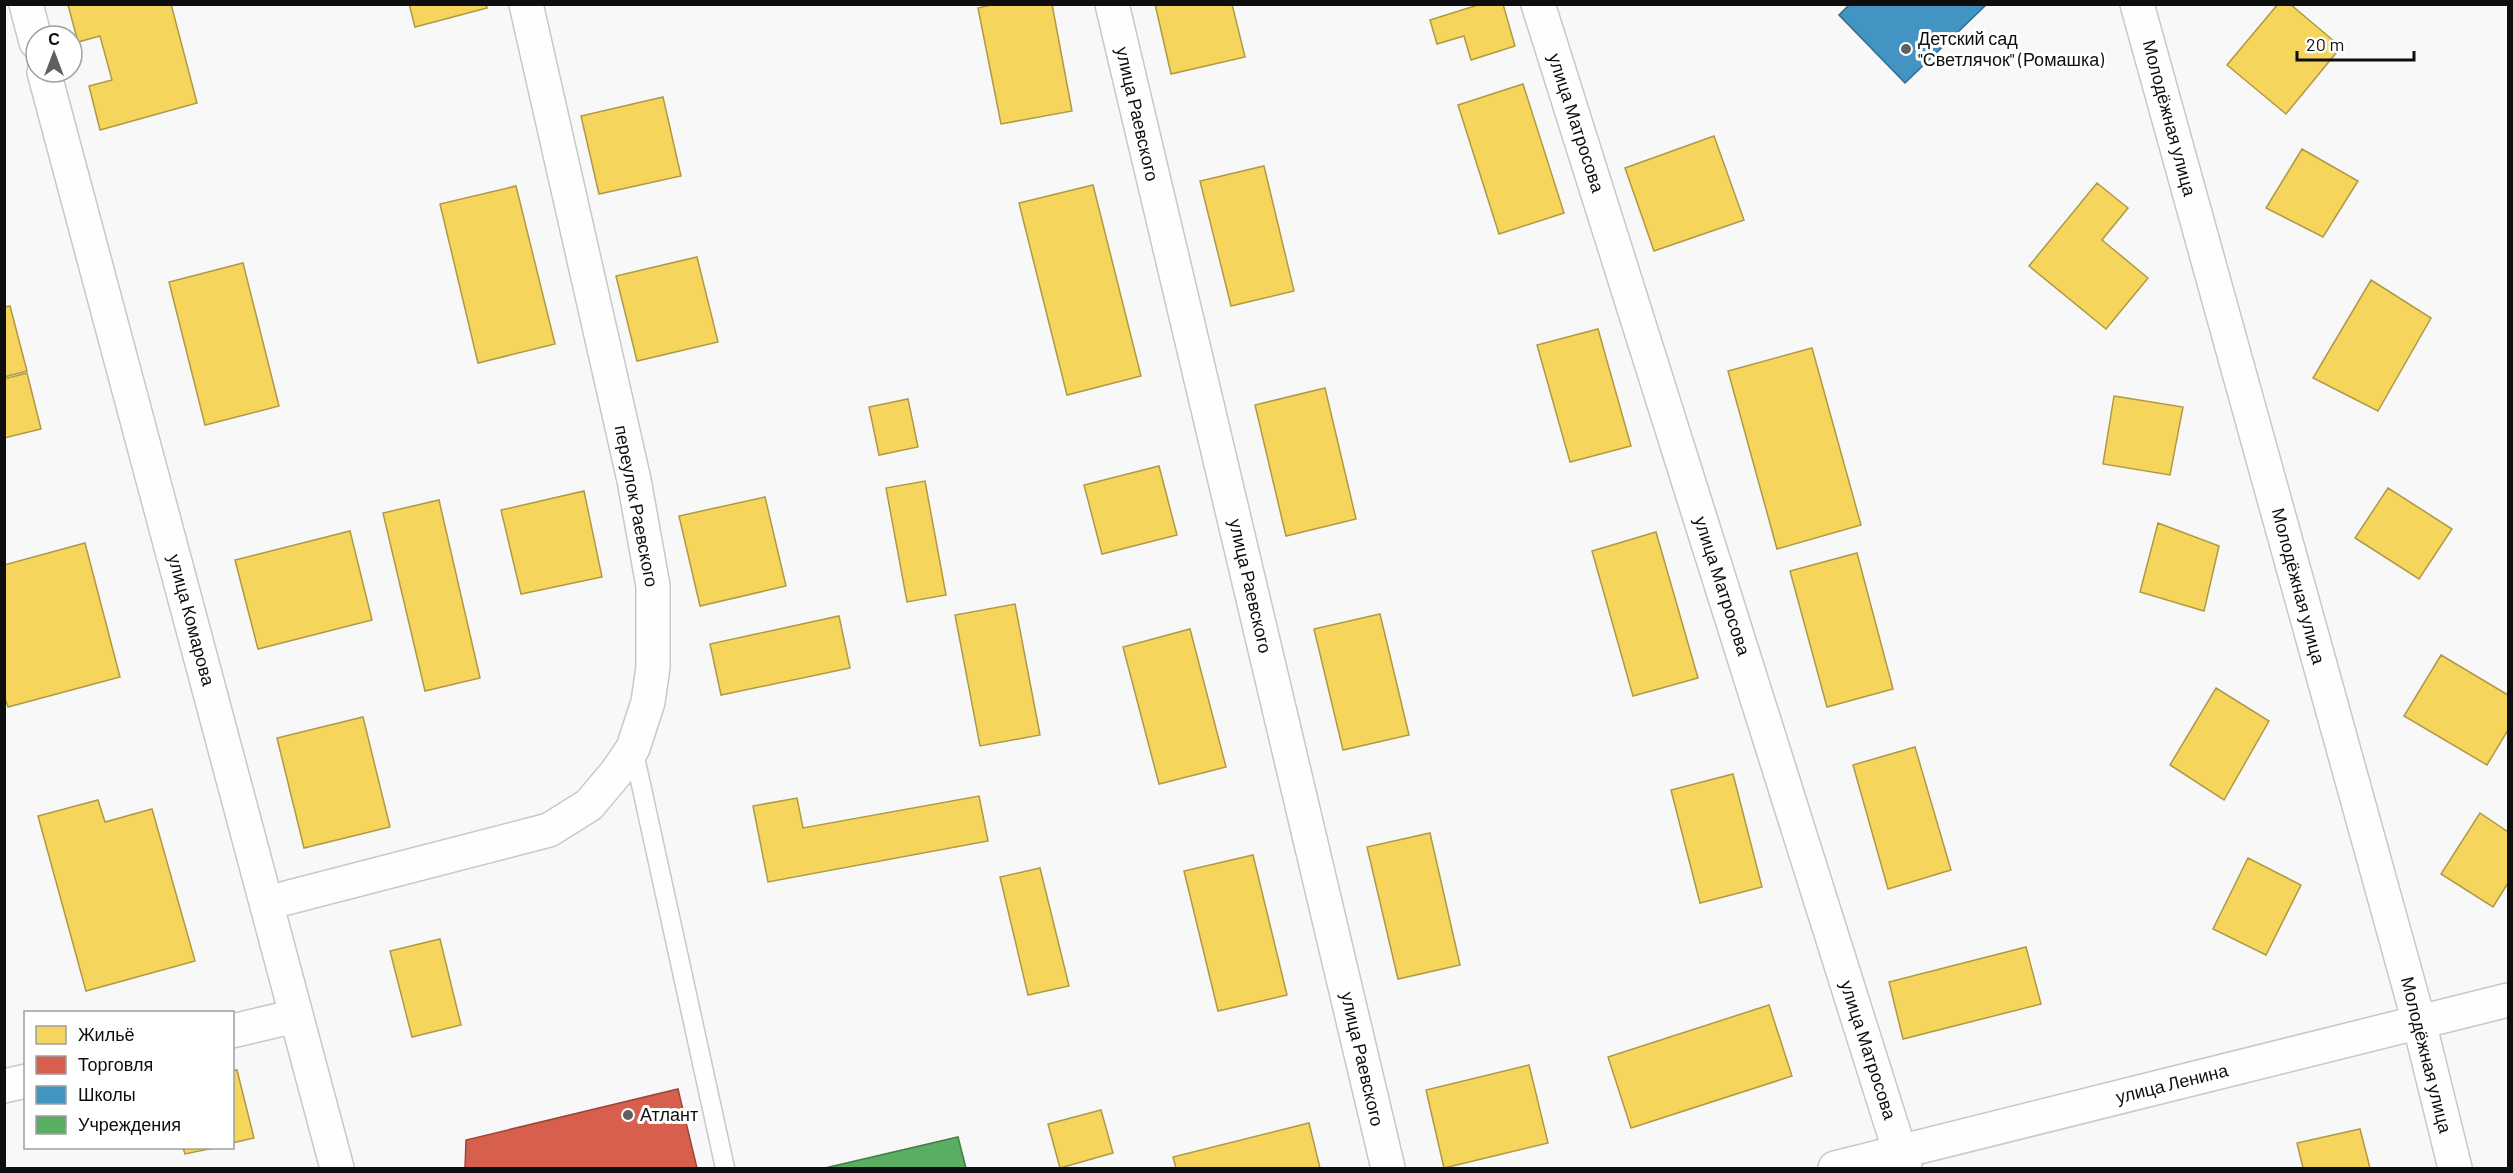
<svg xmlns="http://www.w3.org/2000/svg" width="2513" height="1173" font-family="Barlow,sans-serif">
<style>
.homes{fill:#f6d55c;stroke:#b09945;stroke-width:1.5}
.shops{fill:#d6604d;stroke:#9a473a;stroke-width:1.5}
.schools{fill:#4393c3;stroke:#336b8d;stroke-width:1.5}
.public{fill:#5aae61;stroke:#437e48;stroke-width:1.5}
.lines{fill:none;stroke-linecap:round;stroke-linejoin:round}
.service-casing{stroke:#c8c8c9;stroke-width:21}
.minor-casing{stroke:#c8c8c9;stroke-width:36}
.secondary-casing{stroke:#c8c8c9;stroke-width:36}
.service{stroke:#fefefe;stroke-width:18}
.minor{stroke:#fefefe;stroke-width:33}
.secondary{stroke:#fefefe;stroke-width:33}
.poi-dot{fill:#606061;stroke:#fff;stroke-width:2}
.labels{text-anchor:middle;stroke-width:6;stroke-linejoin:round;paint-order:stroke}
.poi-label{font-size:18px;fill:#0e0e0f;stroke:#fff;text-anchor:start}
.street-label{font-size:18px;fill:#0e0e0f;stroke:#fff}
</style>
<rect width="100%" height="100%" fill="#f8f8f9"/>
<!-- homes -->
<path class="homes" d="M171 4 197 103 100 130 89 86 112 80 100 36 78 42 68 5Z
M409 4H486L487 8 415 27Z
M995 4H1052L1072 111 1001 124 978 8Z
M1155 4H1232L1245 57 1171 74Z
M1481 4H1503L1515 46 1471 60 1464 36 1437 44 1430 20Z
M2278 4H2290L2341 47 2286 114 2227 65Z
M1523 84 1564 213 1499 234 1458 105Z
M663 97 681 176 599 194 581 116Z
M1714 136 1744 220 1654 251 1625 168Z
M2302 149 2358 181 2323 237 2266 208Z
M1264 166 1294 291 1231 306 1200 181Z
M2097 183 2128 208 2102 240 2148 278 2106 329 2029 266Z
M1093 185 1141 376 1067 395 1019 203Z
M516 186 555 344 478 363 440 204Z
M697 257 718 342 637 361 616 276Z
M243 263 279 406 205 425 169 282Z
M2371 280 2431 318 2378 411 2313 378Z
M10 306 27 371 4 377V307Z
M1598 329 1631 446 1570 462 1537 345Z
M1812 348 1861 525 1777 549 1728 371Z
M27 373 41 429 4 438V379Z
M1325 388 1356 519 1286 536 1255 405Z
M2114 396 2183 407 2170 475 2103 464Z
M908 399 918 447 879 455 869 407Z
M1159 466 1177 535 1102 554 1084 485Z
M925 481 946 595 907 602 886 488Z
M2388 488 2452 529 2419 579 2355 538Z
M584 491 602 577 521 594 501 510Z
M765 497 786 586 700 606 679 516Z
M439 500 480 678 425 691 383 513Z
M2158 523 2219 546 2204 611 2140 592Z
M350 531 372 620 258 649 235 560Z
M1656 532 1698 678 1633 696 1592 551Z
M85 543 120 677 8 707 4 695V565Z
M1857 553 1893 689 1827 707 1790 571Z
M1015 604 1040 735 980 746 955 615Z
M1380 614 1409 735 1343 750 1314 629Z
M839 616 850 668 721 695 710 644Z
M1190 629 1226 767 1159 784 1123 647Z
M2441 655 2508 695V730L2487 765 2404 716Z
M2216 688 2269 721 2224 800 2170 765Z
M363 717 390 827 304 848 277 738Z
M1915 747 1951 870 1888 889 1853 765Z
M1733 774 1762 887 1700 903 1671 790Z
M979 796 988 841 768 882 753 806 797 798 803 828Z
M98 800 105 822 152 809 195 961 86 991 38 816Z
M2480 813 2508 832V883L2493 907 2441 874Z
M1430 833 1460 965 1398 979 1367 847Z
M1253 855 1287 995 1218 1011 1184 871Z
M2248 858 2301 885 2266 955 2213 929Z
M1040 868 1069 986 1028 995 1000 877Z
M440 939 461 1025 412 1037 390 951Z
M2026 947 2041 1004 1903 1039 1889 982Z
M1769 1005 1792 1076 1631 1128 1608 1057Z
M1529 1065 1548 1143 1444 1168 1426 1090Z
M237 1070 254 1138 232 1143V1071Z
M1101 1110 1113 1153 1060 1168 1048 1124Z
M1309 1123 1320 1168H1176L1173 1157Z
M2360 1129 2370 1168H2303L2297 1143Z
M183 1148H214L185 1154Z"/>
<!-- shops -->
<path class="shops" d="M678 1089 697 1168H465L466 1140Z"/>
<!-- schools -->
<path class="schools" d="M1850 4H1987L1905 83 1839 15Z"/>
<!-- public -->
<path class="public" d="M958 1137 966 1168H825Z"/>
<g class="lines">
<defs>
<path id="service" d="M633 748 725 1168"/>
<path id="minor" d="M26 4 36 42
M1112 4 1388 1168
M1538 4 1905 1168
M2137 4 2419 1022 2455 1168
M44 72 337 1168
M267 903 549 830 589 805 616 773 633 748 648 702 653 667V586L634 480 526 4
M232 1031 296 1016
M4 1086 26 1081"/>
<path id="secondary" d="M1835 1168 2508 1000"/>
</defs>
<!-- service casing -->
<use href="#service" class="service-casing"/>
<!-- minor casing -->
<use href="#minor" class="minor-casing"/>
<!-- secondary casing -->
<use href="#secondary" class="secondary-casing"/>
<!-- service -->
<use href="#service" class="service"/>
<!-- minor -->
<use href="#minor" class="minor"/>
<!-- secondary -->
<use href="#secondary" class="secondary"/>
</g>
<!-- markers -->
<g class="poi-dot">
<circle cx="1906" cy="49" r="6"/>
<circle cx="628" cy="1115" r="6"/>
</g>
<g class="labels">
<!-- poi labels -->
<g class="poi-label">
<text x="1918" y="45">Детский сад<tspan x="1918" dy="21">"Светлячок" (Ромашка)</tspan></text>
<text x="640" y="1121">Атлант</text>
</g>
<!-- street labels -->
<g class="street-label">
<text transform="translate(1137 114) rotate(77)" y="6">улица Раевского</text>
<text transform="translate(2169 118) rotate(75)" y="6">Молодёжная улица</text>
<text transform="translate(1576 123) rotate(72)" y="6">улица Матросова</text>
<text transform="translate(636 506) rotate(79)" y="6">переулок Раевского</text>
<text transform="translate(1250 586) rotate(77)" y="6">улица Раевского</text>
<text transform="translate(1722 586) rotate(72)" y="6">улица Матросова</text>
<text transform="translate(2298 586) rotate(75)" y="6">Молодёжная улица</text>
<text transform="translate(191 620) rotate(75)" y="6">улица Комарова</text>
<text transform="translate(1868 1050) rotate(72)" y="6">улица Матросова</text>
<text transform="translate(2426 1055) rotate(76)" y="6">Молодёжная улица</text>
<text transform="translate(1362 1059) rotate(77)" y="6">улица Раевского</text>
<text transform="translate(2172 1084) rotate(-14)" y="6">улица Ленина</text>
</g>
</g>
<!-- border -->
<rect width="2513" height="1173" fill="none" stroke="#0e0e0f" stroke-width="12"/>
<!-- legend -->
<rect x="24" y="1011" width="210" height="138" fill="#ffffff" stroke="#9f9f9f" stroke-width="1.5"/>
<rect x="36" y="1026" width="30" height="18" fill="#f6d55c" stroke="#9f9f9f" stroke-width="1.5"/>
<text x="78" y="1041" font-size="18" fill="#0e0e0f">Жильё</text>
<rect x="36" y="1056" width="30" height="18" fill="#d6604d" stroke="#9f9f9f" stroke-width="1.5"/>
<text x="78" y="1071" font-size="18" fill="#0e0e0f">Торговля</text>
<rect x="36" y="1086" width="30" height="18" fill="#4393c3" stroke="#9f9f9f" stroke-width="1.5"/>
<text x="78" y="1101" font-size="18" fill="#0e0e0f">Школы</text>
<rect x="36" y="1116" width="30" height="18" fill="#5aae61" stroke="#9f9f9f" stroke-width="1.5"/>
<text x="78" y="1131" font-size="18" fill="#0e0e0f">Учреждения</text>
<!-- north arrow -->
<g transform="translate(54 54)"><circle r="28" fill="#ffffff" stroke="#9f9f9f" stroke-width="1.5"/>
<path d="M0-4.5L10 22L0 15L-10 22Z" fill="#606061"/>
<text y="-9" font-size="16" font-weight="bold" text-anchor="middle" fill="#0e0e0f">С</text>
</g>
<!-- scale -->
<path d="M2297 51v9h117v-9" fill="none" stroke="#0e0e0f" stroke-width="3"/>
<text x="2306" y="51" font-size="18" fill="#0e0e0f" stroke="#ffffff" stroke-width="4.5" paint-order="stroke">20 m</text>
</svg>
